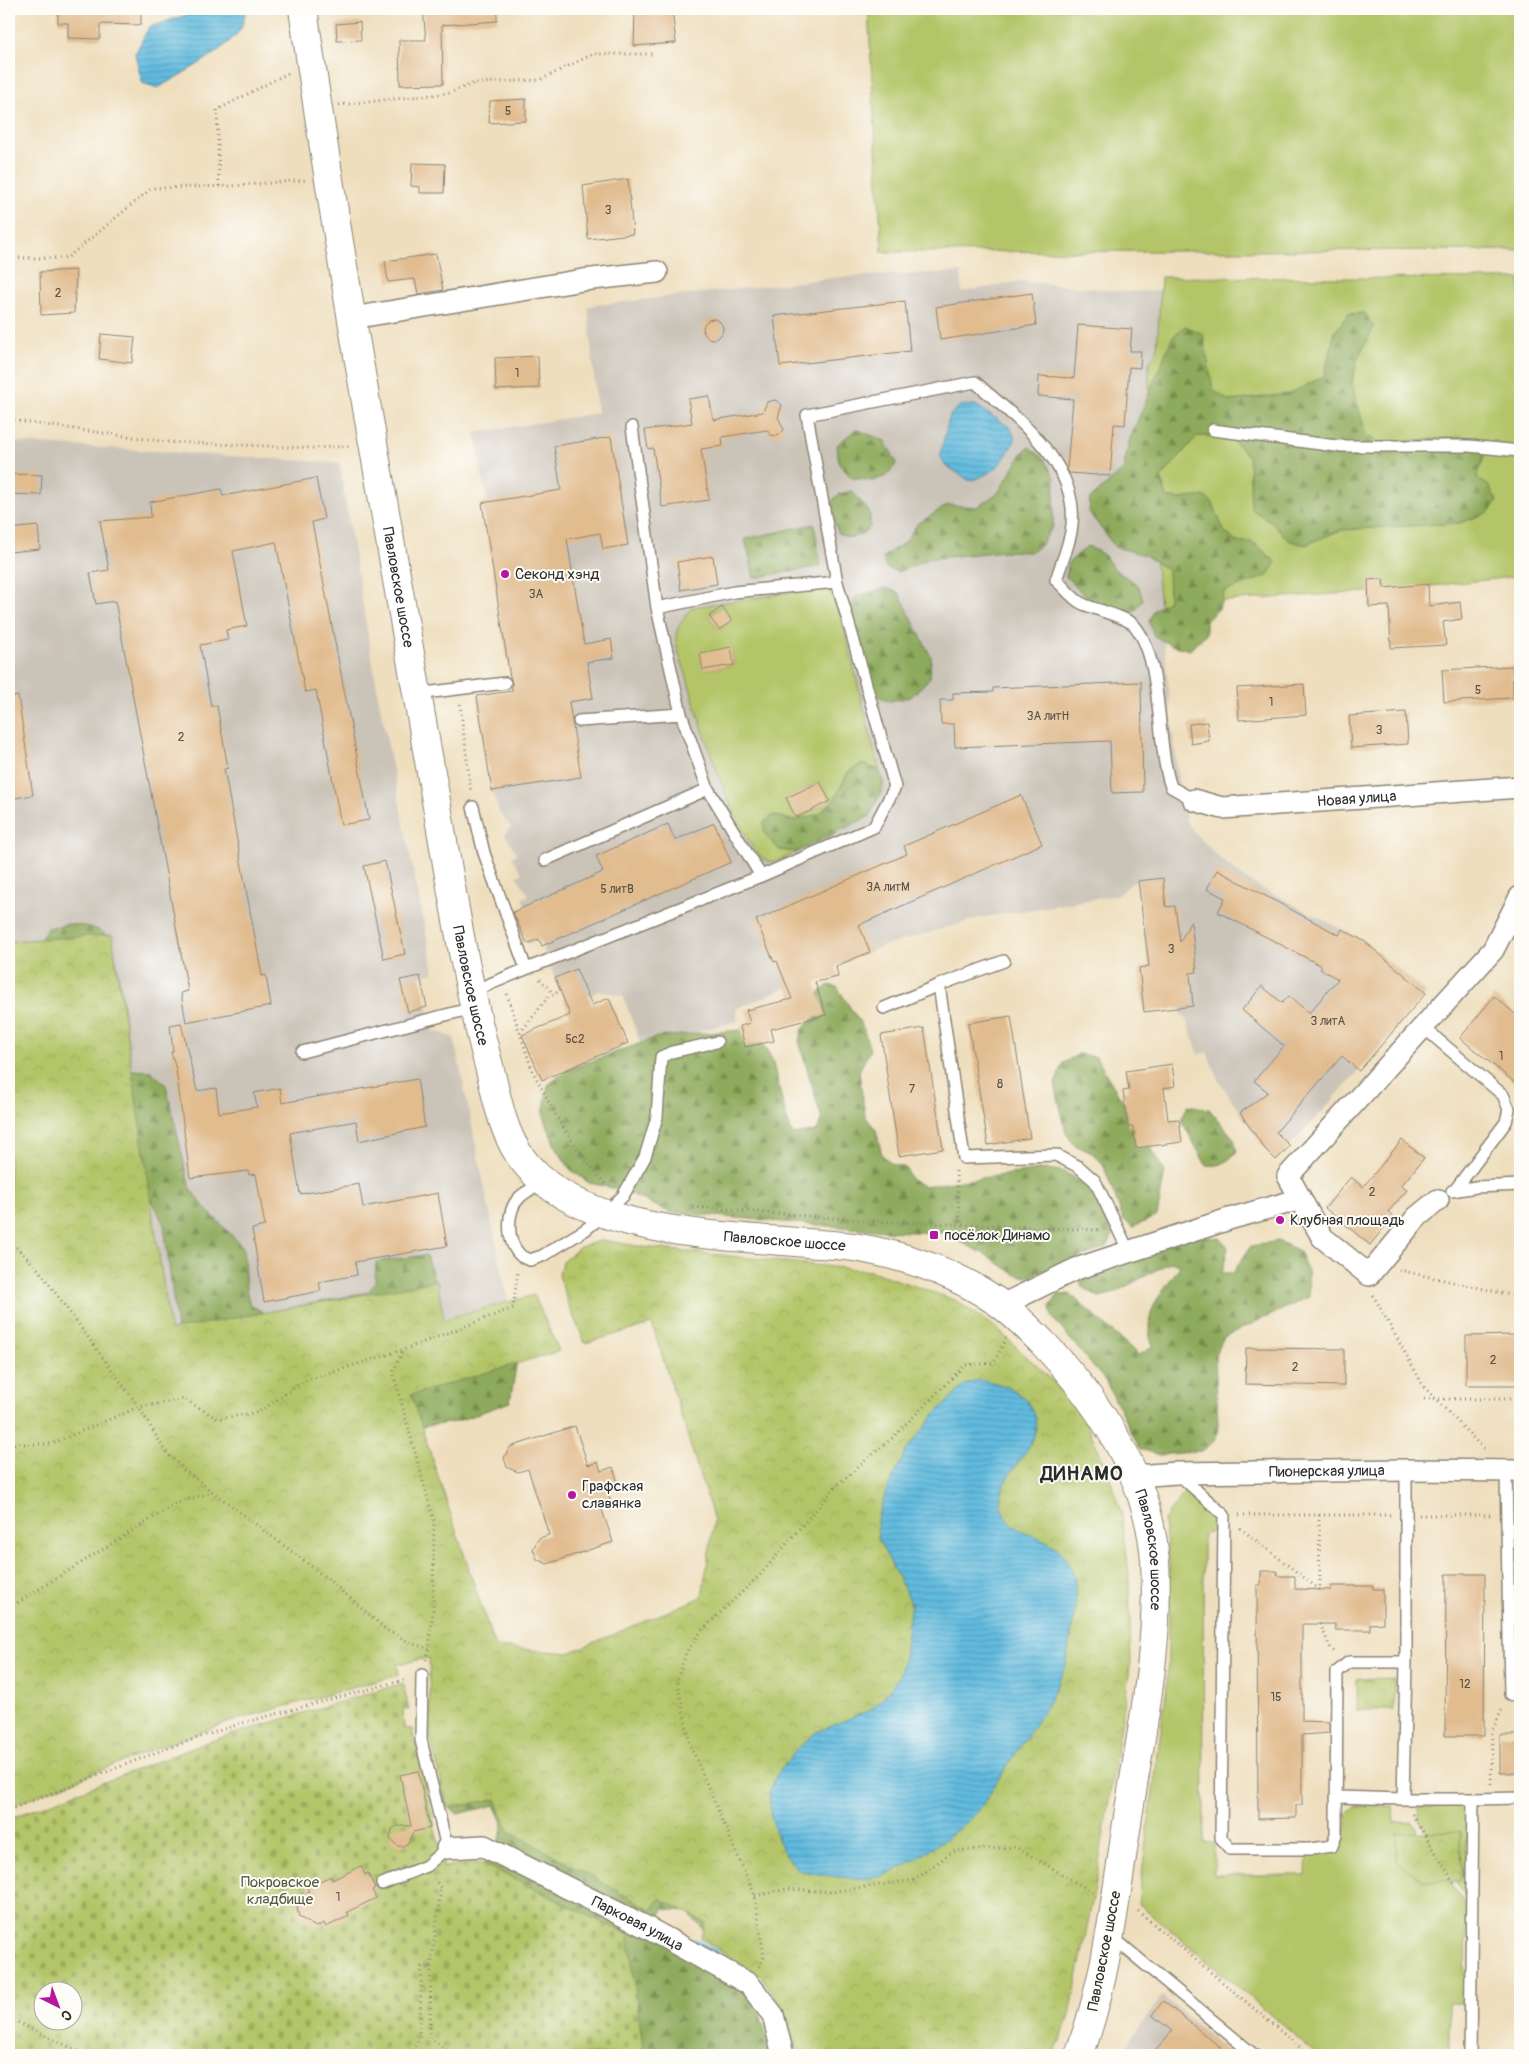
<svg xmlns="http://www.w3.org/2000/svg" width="1529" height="2064" font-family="Pangolin,sans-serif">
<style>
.industrial{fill:#cac3b8}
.green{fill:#b3c568;stroke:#6f784a;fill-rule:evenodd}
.forest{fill:url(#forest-firs);stroke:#5c6a44}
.cemetery{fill:url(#cemetery-stones);stroke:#6f784a;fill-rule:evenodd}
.park{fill:url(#park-crowns);stroke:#6f784a}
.water{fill:url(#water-rules);stroke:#467385}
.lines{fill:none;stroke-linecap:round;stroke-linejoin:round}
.stream{stroke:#61bbdf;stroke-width:6}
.building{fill:#e1bc8f}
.lane-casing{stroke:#8c8474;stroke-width:14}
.street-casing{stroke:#8c8474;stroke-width:24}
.secondary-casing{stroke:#8c8474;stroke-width:30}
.path{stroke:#8c8474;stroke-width:3;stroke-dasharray:1 4;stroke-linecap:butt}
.lane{stroke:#fff;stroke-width:11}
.street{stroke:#fff;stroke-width:21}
.secondary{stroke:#fff;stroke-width:28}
.poi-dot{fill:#b5179e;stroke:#fdfcf7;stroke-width:2}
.labels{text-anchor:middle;stroke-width:4;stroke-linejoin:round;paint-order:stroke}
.number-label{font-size:12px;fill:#584f44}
.poi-label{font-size:15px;fill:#2b2b2b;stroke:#fdfcf7;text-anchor:start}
.street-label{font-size:15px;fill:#2b2b2b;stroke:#fdfcf7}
.park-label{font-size:15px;fill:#54593d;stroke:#fdfcf7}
.district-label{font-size:20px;font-weight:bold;letter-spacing:1px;fill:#2b2b2b;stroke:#fdfcf7}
</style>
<defs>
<pattern id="forest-firs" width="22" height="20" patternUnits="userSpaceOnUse" patternTransform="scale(1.25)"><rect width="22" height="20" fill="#8eaa5c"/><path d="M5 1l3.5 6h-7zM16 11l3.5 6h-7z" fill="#748b4c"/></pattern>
<pattern id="cemetery-stones" width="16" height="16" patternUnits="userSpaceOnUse" patternTransform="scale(1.25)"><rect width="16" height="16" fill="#b3c568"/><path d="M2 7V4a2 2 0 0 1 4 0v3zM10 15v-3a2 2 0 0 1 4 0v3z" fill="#9aa95a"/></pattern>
<pattern id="park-crowns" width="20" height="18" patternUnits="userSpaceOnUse" patternTransform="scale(1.25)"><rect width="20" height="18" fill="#b3c568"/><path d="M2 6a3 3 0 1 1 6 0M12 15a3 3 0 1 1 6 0" fill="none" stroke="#9aa95a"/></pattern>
<pattern id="water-rules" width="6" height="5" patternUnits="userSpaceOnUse" patternTransform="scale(1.25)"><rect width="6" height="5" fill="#61bbdf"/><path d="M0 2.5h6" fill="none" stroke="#5098b5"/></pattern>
</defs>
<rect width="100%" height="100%" fill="#fdfcf7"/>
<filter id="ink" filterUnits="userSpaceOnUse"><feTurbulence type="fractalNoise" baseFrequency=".02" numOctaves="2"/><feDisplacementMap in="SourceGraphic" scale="10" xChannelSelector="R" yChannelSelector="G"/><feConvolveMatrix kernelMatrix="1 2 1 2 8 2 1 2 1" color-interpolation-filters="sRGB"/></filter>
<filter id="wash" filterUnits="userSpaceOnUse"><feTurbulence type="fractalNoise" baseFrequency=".0096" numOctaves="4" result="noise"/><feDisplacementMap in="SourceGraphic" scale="20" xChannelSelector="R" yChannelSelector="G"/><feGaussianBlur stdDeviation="1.12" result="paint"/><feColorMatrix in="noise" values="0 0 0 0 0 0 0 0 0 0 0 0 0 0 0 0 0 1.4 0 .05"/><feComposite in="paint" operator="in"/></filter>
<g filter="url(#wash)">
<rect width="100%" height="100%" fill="#eedebd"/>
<!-- industrial -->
<path class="industrial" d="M961 272 962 292 1022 281 1126 292 1160 290 1157 351 1149 363 1150 506 1178 781 1186 819 1191 829 1221 860 1252 883 1364 941 1426 993 1359 1071 1290 1146 1266 1150 1219 1081 1207 1052 1199 1055 1185 1016H1182L1180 1007 1144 1012 1139 968 1149 966 1137 878 1118 895 980 918 883 946 736 1009 738 1021 699 1031 701 1037 644 1053 623 996 599 991 566 1005 539 939 527 944 512 913 527 907 522 899 529 895 517 877 522 873 512 857 517 854 505 834 511 827 499 812 492 791 477 696 512 691 482 503 487 502 475 433 597 413 588 306 842 277Z
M9 442 339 463 380 706 434 972 420 976 433 1030 454 1038 508 1301 444 1319 437 1281 170 1331 112 935 9 941Z
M1162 1996 1232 2055H1120Z"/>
<!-- green -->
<path class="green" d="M868 9H1520V250L882 252Z
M1161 277 1520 279V576L1396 590 1160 605 1150 506 1149 363 1157 351Z
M822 588 835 591 879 770 863 764 848 772 835 799 819 814 794 821 773 815 779 850 797 852C789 856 777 864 768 861 738 852 696 709 687 678 684 666 677 652 676 641 675 627 684 617 693 607ZM721 607 732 621 719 630 709 616ZM731 648 734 665 703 670ZM820 782 830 801 796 818 787 798Z
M1185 1491 1218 1521C1218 1531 1211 1532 1203 1535L1204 1842 1214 1843V1875H1306L1307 1854C1343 1852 1345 1849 1347 1813 1358 1801 1379 1806 1393 1806L1394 1823 1413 1822 1417 1828 1418 1834 1466 1906 1465 2003H1449V2055H1318L1138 1903 1167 1685 1170 1573 1164 1520Z
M1467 1805 1466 1898 1418 1817 1419 1806Z"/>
<!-- forest -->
<path class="forest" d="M1365 313 1374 328 1358 357 1352 383 1366 435 1379 443 1462 437 1477 443 1484 456 1477 478 1489 486 1497 501 1489 512 1460 523 1341 530 1305 545 1288 540 1273 523 1251 509 1249 457 1230 437 1197 436 1161 478 1167 497 1178 499 1204 496 1213 503 1224 531 1236 542H1253L1276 562 1267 576 1224 592 1219 609 1206 620V634L1190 650 1171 645 1154 636 1149 622 1154 610 1169 600 1168 570 1145 555 1115 547 1089 512 1090 499 1123 470 1130 439 1172 338 1185 326 1203 334 1213 390 1229 401 1289 394 1324 376 1335 332 1348 314Z
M856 429 885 441 897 463 886 476 872 481 852 478 839 464 837 445Z
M1029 447 1044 459 1055 478 1053 526 1041 545 1030 552 1004 551 928 559 898 572 886 568 883 557 906 541 917 524 948 505 977 507 998 493 1023 452Z
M852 491 870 513V527C858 537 852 541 838 533L830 503 839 494Z
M814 524 821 566 754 578 745 539Z
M1088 546 1104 555 1115 570 1138 585 1143 599 1136 610 1115 613 1087 598 1066 577 1068 563Z
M886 588 899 593 931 657 930 678 911 697 889 701 878 696 873 687 850 608 857 596Z
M863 764 879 770 884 785 870 816 797 852 779 850 765 834 763 823 773 815 794 821 819 814 835 799 848 772Z
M69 924C83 926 97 926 108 937 118 948 128 1049 131 1070L151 1071 166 1085 190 1189 208 1211 243 1247 246 1290 250 1305 265 1313 368 1292 375 1283 376 1262 426 1255 436 1286 442 1320 517 1361 510 1402 455 1422 380 1433 182 1369 164 1225 139 1172 24 970 47 928Z
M828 985 837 987 863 1027 870 1050 859 1071 865 1116 876 1130 882 1155 892 1164 906 1168 911 1180 924 1186 1047 1169C1053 1170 1061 1170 1066 1173 1089 1184 1107 1209 1114 1233L1107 1247 1027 1277 1014 1274 985 1254 942 1233 886 1231 669 1212 622 1190 589 1183 570 1169 555 1146 543 1114 548 1085 567 1070 658 1037 742 1030 760 1039 772 1059 786 1117 793 1135 817 1131 822 1120 799 1041 802 1030 819 1012 817 995Z
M1079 1054 1096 1057 1165 1172 1157 1216 1133 1227 1123 1219 1103 1164 1094 1154 1073 1144 1066 1133 1055 1084 1063 1063Z
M1188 1105 1209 1109 1234 1139 1237 1151C1228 1162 1221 1167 1206 1165L1181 1120Z
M1196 1236 1220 1238 1228 1247 1222 1273H1233L1251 1246 1278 1241 1298 1250 1308 1271 1309 1297 1224 1337 1215 1355 1218 1424 1216 1440 1201 1451 1159 1455 1140 1449 1106 1382 1052 1317 1050 1307 1058 1295 1070 1294 1139 1355 1153 1347C1140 1313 1162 1293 1180 1266L1171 1262 1112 1294 1099 1297 1081 1286V1271Z
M450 1754 703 1872 708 1934 687 1911 663 1909 658 1922 669 1933 755 1997 772 2055H480L470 1885 500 1839 503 1822 495 1805 458 1814 444 1804 440 1786Z"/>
<!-- cemetery -->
<path class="cemetery" d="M403 1683 409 1710H403L404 1729H412L444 1867 481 1863 628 1935 644 2055H9V1819L210 1741ZM42 1992H72V2022H42Z"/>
<!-- park -->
<path class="park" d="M112 935 170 1330 437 1281 444 1319 534 1295 559 1351 411 1395 495 1647 569 1653 702 1597 714 1520 652 1324 585 1343 568 1304 559 1275 562 1262 580 1247 603 1240 643 1247 871 1271 955 1300 996 1328 1054 1382 1085 1421 1105 1464 1122 1515 1129 1575 1131 1662 1096 1882 1070 2015 1054 2055H800L784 2010 760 1975 700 1938 706 1923 660 1898 652 1910 508 1830 496 1799 448 1808 430 1737 429 1658 397 1664 399 1675 239 1719 164 1745 9 1807V941Z
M1394 1678V1710H1357V1679Z
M1460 1831 1461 1881 1423 1880 1397 1862V1833Z"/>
<!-- water -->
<path class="water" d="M205 9H246C244 15 244 22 241 28 228 50 181 74 158 88L142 83 135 54 149 27Z
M975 405 1011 428 1015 440C1001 465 998 471 970 481L945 465 940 455 950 415 960 406Z
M978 1380C997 1382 1016 1387 1028 1403 1058 1447 991 1468 1002 1509 1008 1533 1040 1534 1056 1547 1063 1553 1071 1567 1074 1576 1078 1593 1075 1612 1072 1629 1069 1643 1068 1660 1063 1673 1048 1708 1023 1742 1002 1774 993 1787 984 1806 972 1817 955 1834 899 1874 877 1877 855 1881 820 1875 798 1870L781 1848 771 1817 769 1792 776 1776 796 1750 816 1732 870 1710 884 1697 899 1677 904 1657 911 1602 878 1539 877 1520 886 1492 906 1451 936 1413 965 1385Z"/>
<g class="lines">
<!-- stream -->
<path class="stream" d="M695 1942 717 1954"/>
</g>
<g id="blocks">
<!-- building -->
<path class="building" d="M58 9H141V25L100 24V39L68 38V23H58Z
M423 9H497V21L442 25 443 84 400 85 399 40H426Z
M635 9H672L676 43 634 46Z
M360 22 361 40 337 41 336 24Z
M526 99V121L489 123 490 101Z
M412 163 445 164 444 193H420V187L411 186Z
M628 179 633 234 588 239 583 186Z
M436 254 443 290 418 294 415 279 388 282 385 261Z
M76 270 74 313 41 315 40 272Z
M1032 293 1036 325 940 340 936 307Z
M905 301 910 351 780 366 774 316Z
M703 329a10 10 0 1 1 20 0a10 10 0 1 1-20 0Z
M1078 325 1132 329 1130 351H1141L1140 368 1129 367 1125 425 1114 424 1110 476 1069 473 1067 469 1073 399 1038 396 1039 376 1074 378Z
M101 334 135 337 132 363 99 359Z
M538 356 539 388 496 390 495 358Z
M709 396 713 420 763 412 767 402 775 400 782 405 778 417 784 430 778 436 770 435 767 430 722 437 723 446 701 449 709 500 662 507 653 448 648 449 645 430 692 423 688 399Z
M611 437 628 545 603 549 600 533 567 539 584 644 611 639 614 658 587 662 593 698 569 702 581 777 492 791 477 696 512 691V683L510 677 482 503 561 490 554 446Z
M9 474 42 475 41 495 9 494Z
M316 478 324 519 312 522 369 820 341 825 316 690 305 692 276 542 233 551 247 626 226 630 228 640 200 645 211 706H217L228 768 224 769 262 976 266 975 271 1006 186 1022 181 993 188 991 115 601 96 604 90 573 109 570 100 521 151 517 150 502 221 489 223 496Z
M38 526 40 549 9 552V529Z
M713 556 717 584 681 590 677 562Z
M1383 579 1384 588 1428 584 1429 606 1460 602 1462 619 1443 622 1446 645 1391 648 1389 606 1369 607 1368 580Z
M722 607 732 621 719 630 709 616Z
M731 647 734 665 703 670 700 653Z
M1512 666 1513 698 1444 702 1442 670Z
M1141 682 1143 792 1112 793 1110 741 955 747 954 724H941L940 700H953V693L993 692V688Z
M1304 684 1306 715 1239 720 1237 688Z
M18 696 33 795 9 799V697Z
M1406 712 1408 744 1351 748 1349 716Z
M1207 722 1209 741 1191 744 1189 724Z
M820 782 830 801 796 818 786 798Z
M1021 795 1042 844 859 925 870 952 836 966 838 977 815 982 826 1015 771 1029 774 1041 745 1047 740 1026 750 1023 746 1010 792 999 777 961 774 962 756 920 907 854 904 846Z
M714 823 731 862 542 946 539 939 527 944 513 912 603 872 596 856 668 824 675 840Z
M385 861 405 954 384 959 364 866Z
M1217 870 1339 935 1342 929 1364 941 1426 993 1359 1071 1342 1056 1276 1132 1290 1146 1276 1160 1265 1149 1240 1113 1268 1092 1254 1081 1284 1046 1242 1010 1262 986 1282 1003 1289 996 1309 1013 1338 979 1320 969 1322 966 1218 912 1225 898 1207 889Z
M1163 878 1166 907 1175 906 1180 942 1191 921 1197 972 1190 973 1193 1006 1144 1012 1139 968 1149 966 1138 881Z
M576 969 592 1005 609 998 628 1043 542 1080 522 1035 570 1015 555 978Z
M420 976 427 1007 408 1012 400 980Z
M1494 996 1520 1018V1074L1514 1082 1460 1038Z
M1011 1016 1030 1138 988 1145 968 1023Z
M181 1023 197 1091 216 1088 219 1113 257 1107 254 1093 280 1088 282 1103 417 1079 425 1127 359 1141 356 1121 290 1133 300 1194 359 1184 363 1207 438 1193 447 1246 355 1262 357 1275 319 1282 321 1291 264 1302 252 1229 265 1226 256 1174 249 1175 248 1171 190 1178 176 1069 171 1052 173 1051 170 1025Z
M924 1028 943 1149 899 1156 881 1035Z
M1172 1064 1175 1086 1164 1088 1168 1120 1179 1119 1182 1142 1136 1148 1133 1127H1128L1123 1091 1129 1090 1126 1071Z
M1402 1140 1424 1158 1401 1186 1407 1190 1388 1212 1393 1216 1370 1245 1325 1208 1351 1177 1363 1187Z
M1520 1335V1385H1466V1336Z
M1246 1348 1344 1349V1386L1245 1384Z
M575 1426 588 1465 598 1462 601 1471 613 1467 619 1487 607 1491 610 1500 600 1504 613 1542 547 1564 537 1559 533 1549 539 1538 549 1535 528 1469 518 1472 507 1467 504 1458 510 1447Z
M1261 1571H1277V1576H1295V1589L1331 1590V1586H1373V1589H1383V1623L1370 1624V1630H1335V1624H1302V1721L1329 1722V1733L1302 1735V1805H1296V1818L1258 1819 1257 1585H1261Z
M1446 1574H1485L1484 1736H1445Z
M1500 1735H1520V1773H1500Z
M418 1771 430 1828 413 1832 408 1843 403 1846H398L390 1839 392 1829 397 1826H411L400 1775Z
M361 1866 365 1875 368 1873 375 1888 372 1890 376 1898 347 1912 349 1916 326 1927 324 1923 316 1927 299 1917 297 1908 300 1895 309 1891 307 1887 331 1876 332 1880Z
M1163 2001 1230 2055H1151L1172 2031 1152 2015Z"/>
</g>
</g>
<g filter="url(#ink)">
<use href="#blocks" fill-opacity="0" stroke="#8c8474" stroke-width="1"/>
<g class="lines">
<defs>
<path id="lane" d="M632 427 657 608 681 714 708 789 761 876
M1213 430 1336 446H1469L1520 451
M657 608 734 592 837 582
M417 694 505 683
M579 721 681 714
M545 860 708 789
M526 969 761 876 874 827 895 787 837 582 807 415 975 382C1018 420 1083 466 1071 532 1068 548 1061 564 1056 580 1064 587 1072 598 1081 603 1092 609 1127 617 1134 625 1164 660 1155 741 1171 787L1194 800
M939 985 964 1158 1056 1155 1079 1167 1095 1181 1129 1252
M471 992 526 969 484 853 473 807
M884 1008 939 985 1004 961
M1423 1027 1503 1095 1509 1109 1506 1122 1455 1190
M302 1052 473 1008
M543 1183C536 1187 526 1191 520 1197 506 1210 506 1241 520 1255 522 1257 527 1259 530 1260L542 1256 585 1230 606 1213 623 1196 645 1157 657 1117 661 1057 672 1052 717 1042
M1452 1191 1476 1187 1520 1185
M1406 1470V1662L1403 1799H1473L1470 2055
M1506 1471 1510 1694 1520 1699
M1178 1474 1224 1515 1221 1838 1230 1849H1310L1332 1846 1336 1834 1337 1672 1349 1662H1406
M1337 1797 1403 1799
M1473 1799 1520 1798
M382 1884 426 1866 447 1848 421 1740 422 1675
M1111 1936 1254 2055"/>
<g id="street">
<path d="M352 318 583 280 657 272"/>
<path id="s1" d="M1194 800 1222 808 1520 787"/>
<path d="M1438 1200 1417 1217 1369 1275 1322 1237 1288 1176 1493 950 1520 897"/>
<path d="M1002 1305 1076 1269 1229 1219 1301 1199"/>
<path id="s2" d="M1135 1476 1177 1473 1406 1470 1520 1471"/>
<path id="s3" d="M447 1848 484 1846 644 1926 749 1984 773 2015 783 2055"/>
</g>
<g id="secondary">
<path id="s4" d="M303 9C342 278 391 545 438 812 453 899 467 985 490 1070 497 1098 502 1128 518 1153 571 1235 720 1235 807 1243 828 1245 849 1245 870 1250 915 1259 958 1275 996 1301 1014 1313 1028 1328 1043 1343 1100 1403 1149 1476 1155 1561 1160 1645 1142 1728 1129 1810 1116 1893 1108 1977 1079 2055"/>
</g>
</defs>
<!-- lane casing -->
<use href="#lane" class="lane-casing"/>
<!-- street casing -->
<use href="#street" class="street-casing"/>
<!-- secondary casing -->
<use href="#secondary" class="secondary-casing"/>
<!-- path -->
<path class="path" d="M339 105 449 93 475 83 540 80 593 54H652
M219 186 217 110 288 73
M9 258H67L152 188 231 186 307 180
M9 420 168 442 313 448 350 446
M460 704 471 793
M540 979 554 994
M507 994 532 1070 559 1121 584 1158 608 1187
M520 1033 548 997 560 991
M956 1171 960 1225
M693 1207 873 1221 1101 1230
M9 1240 38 1269 139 1407 184 1399 218 1419 259 1412 304 1381 402 1350
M1399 1270 1520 1297
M1373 1295 1424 1387 1486 1451
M1424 1399H1520
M9 1444H51L139 1407 165 1451 184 1470 328 1579 388 1631 411 1643 429 1649
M1239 1515H1391
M1319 1515 1320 1589
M1419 1515H1493
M1240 1528 1320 1590
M9 1608 175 1504 212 1492
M1320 1624 1331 1649 1336 1653
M426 1660 429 1649 433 1610 434 1521 393 1372 403 1350 513 1308 518 1271
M1491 1784 1492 1731 1503 1708
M9 1810 165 1749 239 1724 407 1679
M1412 1814 1456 1886
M755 1896 788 1889 831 1892 914 1880 953 1851 1016 1847 1094 1893
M1138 1911 1309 2055
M431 1967 430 2038 449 2052
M759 1967 764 1957 755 1896 690 1745 677 1681 686 1653 702 1630 760 1575 836 1486 892 1438 965 1365 994 1363 1006 1338
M9 2018 86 2055
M410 2055 419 2039 422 1967H431L441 1888 434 1879"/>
<!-- lane -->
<use href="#lane" class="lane"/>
<!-- street -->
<use href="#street" class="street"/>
<!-- secondary -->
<use href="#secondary" class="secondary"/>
</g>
</g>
<!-- markers -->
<g class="poi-dot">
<circle cx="505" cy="574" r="5"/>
<circle cx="1280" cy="1220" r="5"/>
<rect x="929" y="1230" width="10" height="10" rx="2.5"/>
<circle cx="572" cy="1495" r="5"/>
</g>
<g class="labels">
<!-- number labels -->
<g class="number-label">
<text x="508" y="115">5</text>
<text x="608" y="214">3</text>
<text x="58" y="297">2</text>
<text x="517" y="377">1</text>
<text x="536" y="598">3А</text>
<text x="1478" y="694">5</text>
<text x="1271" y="706">1</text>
<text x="1048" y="720">3А литН</text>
<text x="1379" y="734">3</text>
<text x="181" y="741">2</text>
<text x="888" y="891">3А литМ</text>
<text x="617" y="893">5 литВ</text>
<text x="1171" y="953">3</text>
<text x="1328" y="1025">3 литА</text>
<text x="575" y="1043">5с2</text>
<text x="1501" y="1060">1</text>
<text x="1000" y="1088">8</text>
<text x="912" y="1093">7</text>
<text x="1372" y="1196">2</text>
<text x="1493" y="1364">2</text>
<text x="1295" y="1371">2</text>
<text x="1465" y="1688">12</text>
<text x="1276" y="1701">15</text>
<text x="338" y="1901">1</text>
</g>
<!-- poi labels -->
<g class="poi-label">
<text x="515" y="579">Секонд хэнд</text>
<text x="1290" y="1225">Клубная площадь</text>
<text x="944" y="1240">посёлок Динамо</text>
<text x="582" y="1491">Графская<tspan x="582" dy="17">славянка</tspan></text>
</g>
<!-- street labels -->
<g class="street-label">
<text dy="5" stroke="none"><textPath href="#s4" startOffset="586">Павловское шоссе</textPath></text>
<text dy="5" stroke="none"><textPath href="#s1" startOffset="164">Новая улица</textPath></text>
<text dy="5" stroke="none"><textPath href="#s4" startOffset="991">Павловское шоссе</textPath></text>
<text dy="5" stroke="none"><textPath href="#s4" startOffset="1456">Павловское шоссе</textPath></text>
<text dy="5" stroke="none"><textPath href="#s2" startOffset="192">Пионерская улица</textPath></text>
<text dy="5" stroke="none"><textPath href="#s4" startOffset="1980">Павловское шоссе</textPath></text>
<text dy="5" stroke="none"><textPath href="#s3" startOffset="209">Парковая улица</textPath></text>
<text transform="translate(1104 1951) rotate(-79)" y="5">Павловское шоссе</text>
</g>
<!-- park labels -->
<g class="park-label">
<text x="280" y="1887">Покровское<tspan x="280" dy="17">кладбище</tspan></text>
</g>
<!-- district labels -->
<g class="district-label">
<text x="1082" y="1480">ДИНАМО</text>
</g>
</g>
<!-- margin -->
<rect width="1529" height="2064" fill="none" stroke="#fdfcf7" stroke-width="30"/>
<!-- north arrow -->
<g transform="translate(58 2006) rotate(138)"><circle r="24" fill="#fdfcf7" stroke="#a9a8a5"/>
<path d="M0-4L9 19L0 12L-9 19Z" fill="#b5179e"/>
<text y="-8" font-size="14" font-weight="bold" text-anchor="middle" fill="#2b2b2b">С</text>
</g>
</svg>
